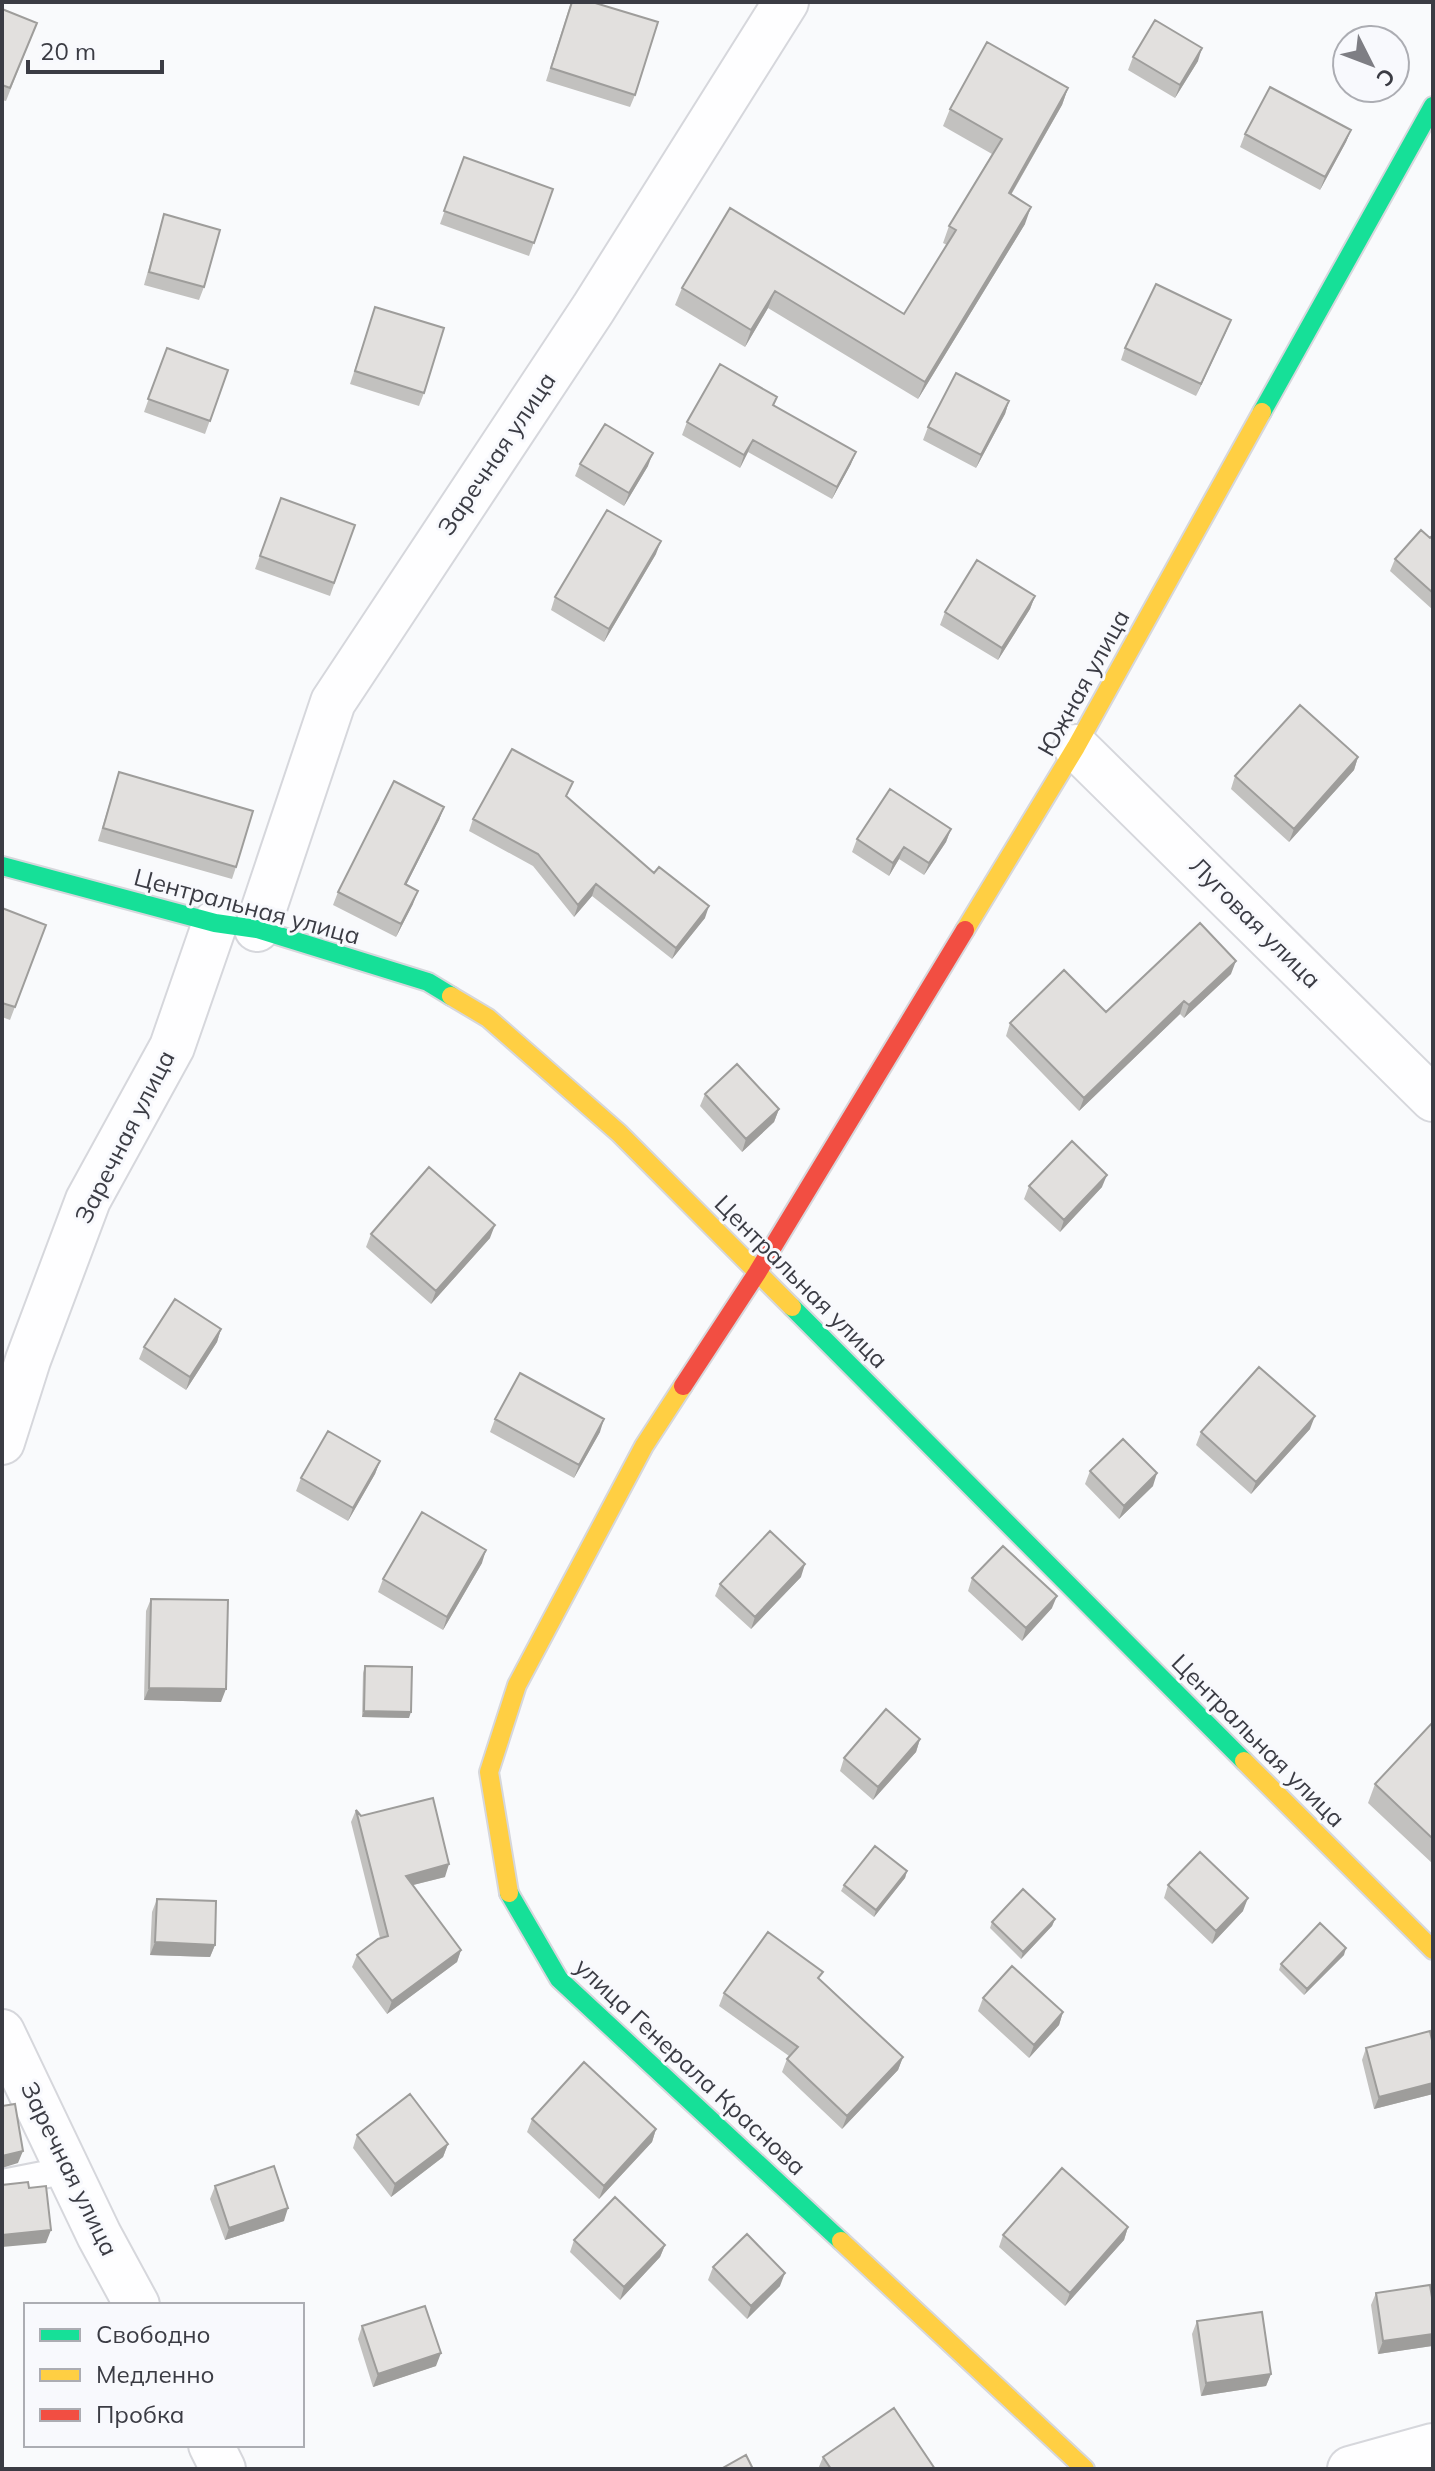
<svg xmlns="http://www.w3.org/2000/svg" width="1435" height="2471" font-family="Mulish,sans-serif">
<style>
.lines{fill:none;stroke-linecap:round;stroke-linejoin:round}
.lane-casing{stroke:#d6d7dc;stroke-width:30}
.street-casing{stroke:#d6d7dc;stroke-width:48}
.fast-casing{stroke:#d6d7dc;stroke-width:22}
.slow-casing{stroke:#d6d7dc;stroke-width:22}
.jam-casing{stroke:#d6d7dc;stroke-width:22}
.lane{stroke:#fefeff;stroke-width:26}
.street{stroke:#fefeff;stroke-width:44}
.fast{stroke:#16e098;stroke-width:18}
.slow{stroke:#ffcf43;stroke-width:18}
.jam{stroke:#f24e42;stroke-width:18}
.wall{fill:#c2c1bf}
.shaded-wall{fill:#9e9d9b}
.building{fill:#e2e0de;stroke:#9e9d9b;stroke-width:2}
.labels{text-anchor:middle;stroke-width:6;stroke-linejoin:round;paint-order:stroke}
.street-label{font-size:24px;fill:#3b3c44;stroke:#f8f9fd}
</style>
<rect width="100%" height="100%" fill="#f9fafc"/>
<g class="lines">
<defs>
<path id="lane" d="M2 2183 68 2170"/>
<path id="street" d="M1076 747 1433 1099
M257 929 333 702 593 309 786 2
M2 1442 28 1360 88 1200 172 1047 215 923
M2 2032 99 2235 137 2305
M211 2445 223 2469
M1350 2469 1433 2446"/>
<path id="fast" d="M1262 412 1433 106
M2 866 215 923 257 929 428 982 451 996
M792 1307 1244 1761
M509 1893 559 1979 841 2241"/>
<path id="slow" d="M965 930 1076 747 1262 412
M451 996 488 1018 619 1133 792 1307
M1244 1761 1433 1950
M509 1893 489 1772 517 1685 644 1446 683 1386
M841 2241 1085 2469"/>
<path id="jam" d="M683 1386 757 1273 965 930"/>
</defs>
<!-- lane casing -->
<use href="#lane" class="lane-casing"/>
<!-- street casing -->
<use href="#street" class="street-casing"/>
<!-- fast casing -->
<use href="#fast" class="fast-casing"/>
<!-- slow casing -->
<use href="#slow" class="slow-casing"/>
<!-- jam casing -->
<use href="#jam" class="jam-casing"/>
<!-- lane -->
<use href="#lane" class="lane"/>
<!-- street -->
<use href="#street" class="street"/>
<!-- fast -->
<use href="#fast" class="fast"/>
<!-- slow -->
<use href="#slow" class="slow"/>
<!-- jam -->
<use href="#jam" class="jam"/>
</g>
<!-- wall -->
<path class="wall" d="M571 2 635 95 630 107 546 81Z
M2 9 37 23 6 101 2 100Z
M1133 57 1198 61 1175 98 1128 70Z
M1068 88 1062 105 1011 195 1025 224 918 399 768 308 745 347 675 305 682 288 730 208 904 314 947 245 943 243 949 226 992 154 943 126 950 109Z
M1351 130 1346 142 1320 190 1240 147 1245 134Z
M464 157 553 189 529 256 440 224Z
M164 214 204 287 199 300 144 285Z
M371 320 424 393 419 406 350 384Z
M1231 320 1226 332 1196 396 1121 360 1125 348Z
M167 348 228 370 205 434 144 412Z
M777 397 774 406 851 464 832 499 748 452 740 468 682 435 687 422Z
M1009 401 1005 414 976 468 923 440 928 427Z
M580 464 648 466 624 506 575 476Z
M281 498 355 525 330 596 255 569Z
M1433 535V610L1390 571 1395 559 1430 538Z
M656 554 604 642 551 610 555 597Z
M1035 596 1030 609 998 660 940 625 945 612Z
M1358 757 1354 770 1289 842 1231 789 1235 776Z
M119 772 236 867 232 879 98 841Z
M567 797 705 918 672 959 592 896 574 917 533 866 469 831 473 819Z
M444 807 439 820 406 885 413 904 396 937 333 905 338 892Z
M951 829 946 842 924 875 899 859 889 876 852 852 857 839Z
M2 908 46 925 10 1020 2 1017Z
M1231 974 1184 1018 1180 1014 1079 1111 1006 1036 1010 1023 1106 1012Z
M705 1094 779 1109 774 1122 742 1152 700 1106Z
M1029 1186 1102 1187 1060 1232 1024 1199Z
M371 1234 490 1238 431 1304 366 1247Z
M221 1329 217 1342 186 1390 139 1359 144 1347Z
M495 1419 600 1432 574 1478 490 1432Z
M1310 1429 1251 1494 1196 1445 1201 1432Z
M380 1461 375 1474 348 1521 296 1491 301 1478Z
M1090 1471 1153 1486 1119 1519 1085 1484Z
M482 1563 443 1630 378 1592 383 1579Z
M801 1577 751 1629 715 1596 720 1584Z
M972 1578 1052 1608 1022 1641 968 1591Z
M151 1599 221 1702 144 1700 146 1611Z
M365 1666 409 1718 362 1717 363 1673Z
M1433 1722V1864L1368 1803 1375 1784Z
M920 1739 916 1752 873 1800 840 1771 844 1758Z
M356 1810 361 1816 445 1877 413 1885 461 1950 457 1962 387 2014 352 1967 357 1955 380 1938 351 1822Z
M907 1871 905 1878 874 1917 841 1891 844 1885Z
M1168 1885 1243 1911 1212 1944 1164 1898Z
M157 1899 215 1945 210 1957 150 1955 152 1912Z
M1055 1919 1052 1926 1021 1959 990 1928 992 1922Z
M1344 1955 1304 1995 1279 1970 1281 1964Z
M820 1979 903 2057 898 2070 842 2129 782 2072 787 2059 789 2056 719 2006 724 1993Z
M983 1998 1063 2012 1059 2025 1029 2058 978 2011Z
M1433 2045V2094L1374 2109 1362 2060 1366 2048Z
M532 2119 656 2129 652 2142 599 2199 527 2132Z
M357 2135 448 2144 443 2157 391 2197 353 2148Z
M215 2186 284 2221 225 2240 210 2199Z
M1128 2227 1124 2240 1065 2306 999 2247 1003 2235Z
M574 2240 665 2245 660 2257 620 2300 570 2252Z
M713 2267 780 2286 747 2319 708 2280Z
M1376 2293 1433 2304 1432 2346 1378 2354 1371 2305Z
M1197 2321 1271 2374 1266 2386 1201 2396 1192 2334Z
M362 2326 436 2366 373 2387 358 2339Z
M823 2457 935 2469H818Z"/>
<!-- shaded-wall -->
<path class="shaded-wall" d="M1202 48 1198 61 1175 98 1180 85Z
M1068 88 1062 105 1002 210 1009 193Z
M1351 130 1346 142 1320 190 1325 177Z
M1031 207 1025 224 918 399 925 382Z
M775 291 768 308 745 347 751 330Z
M1231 320 1226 332 1196 396 1201 384Z
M1009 401 1005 414 976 468 981 455Z
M753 440 748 452 740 468 744 455Z
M856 452 851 464 832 499 837 487Z
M653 453 648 466 624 506 629 493Z
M661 541 656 554 604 642 609 629Z
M1035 596 1030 609 998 660 1002 648Z
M1358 757 1354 770 1289 842 1294 829Z
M444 807 439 820 400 897 405 884Z
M951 829 946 842 924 875 929 863Z
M904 847 899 859 889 876 893 863Z
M596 884 592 896 574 917 578 905Z
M418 891 413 904 396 937 401 924Z
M709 906 705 918 672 959 676 948Z
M1236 961 1231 974 1184 1018 1189 1005Z
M1184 1001 1180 1014 1079 1111 1084 1098Z
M779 1109 774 1122 742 1152 746 1139Z
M1107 1175 1102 1187 1060 1232 1064 1220Z
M495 1225 490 1238 431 1304 436 1291Z
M221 1329 217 1342 186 1390 190 1377Z
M1315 1416 1310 1429 1251 1494 1256 1482Z
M604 1419 600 1432 574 1478 579 1465Z
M380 1461 375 1474 348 1521 353 1508Z
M1157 1473 1153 1486 1119 1519 1124 1506Z
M486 1550 482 1563 443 1630 447 1617Z
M805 1564 801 1577 751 1629 755 1617Z
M1057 1596 1052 1608 1022 1641 1026 1628Z
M149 1688 226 1689 221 1702 144 1700Z
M364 1711 411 1712 409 1718 362 1717Z
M920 1739 916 1752 873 1800 878 1787Z
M449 1864 445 1877 401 1888 406 1876Z
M907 1871 905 1878 874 1917 876 1910Z
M1248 1898 1243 1911 1212 1944 1216 1931Z
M1055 1919 1052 1926 1021 1959 1023 1952Z
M155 1942 215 1945 210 1957 150 1955Z
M1346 1948 1344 1955 1304 1995 1307 1989Z
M461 1950 457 1962 387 2014 392 2001Z
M1063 2012 1059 2025 1029 2058 1034 2045Z
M903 2057 898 2070 842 2129 847 2116Z
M1433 2083V2094L1374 2109 1379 2097Z
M656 2129 652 2142 599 2199 604 2186Z
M448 2144 443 2157 391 2197 395 2184Z
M23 2151 18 2163 2 2168V2156Z
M288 2208 284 2221 225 2240 229 2228Z
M1128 2227 1124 2240 1065 2306 1070 2293Z
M51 2230 46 2243 2 2247V2235Z
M665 2245 660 2257 620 2300 624 2287Z
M785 2273 780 2286 747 2319 751 2306Z
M1433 2334 1432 2346 1378 2354 1383 2341Z
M441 2353 436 2366 373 2387 378 2374Z
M1271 2374 1266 2386 1201 2396 1206 2383Z"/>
<!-- building -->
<path class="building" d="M572 2H592L658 22 635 95 551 68Z
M2 9 37 23 10 88 2 85Z
M1155 20 1202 48 1180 85 1133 57Z
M987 42 1068 88 1009 193 1031 207 925 382 775 291 751 330 682 288 730 208 904 314 956 230 949 226 1002 139 950 109Z
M1270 87 1351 130 1325 177 1245 134Z
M464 157 553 189 534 243 444 211Z
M164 214 220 230 204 287 149 272Z
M1156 284 1231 320 1201 384 1125 348Z
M375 307 444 328 424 393 355 371Z
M167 348 228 370 210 421 148 399Z
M720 364 777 397 773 405 856 452 837 487 753 440 744 455 687 422Z
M956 373 1009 401 981 455 928 427Z
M605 424 653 453 629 493 580 464Z
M281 498 355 525 334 583 260 556Z
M607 510 661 541 609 629 555 597Z
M1421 530 1430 538 1433 535V593L1395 559Z
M977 560 1035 596 1002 648 945 612Z
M1300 705 1358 757 1294 829 1235 776Z
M512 749 573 782 566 796 654 873 659 867 709 906 676 948 596 884 578 905 538 854 473 819Z
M119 772 253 811 236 867 103 828Z
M394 781 444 807 405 884 418 891 401 924 338 892Z
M890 789 951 829 929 863 904 847 893 863 857 839Z
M2 908 46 925 15 1007 2 1003Z
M1200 923 1236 961 1189 1005 1184 1001 1084 1098 1010 1023 1064 970 1106 1012Z
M737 1064 779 1109 746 1139 705 1094Z
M1072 1141 1107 1175 1064 1220 1029 1186Z
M429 1167 495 1225 436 1291 371 1234Z
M175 1299 221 1329 190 1377 144 1347Z
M1259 1367 1315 1416 1256 1482 1201 1432Z
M520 1373 604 1419 579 1465 495 1419Z
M328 1431 380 1461 353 1508 301 1478Z
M1123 1439 1157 1473 1124 1506 1090 1471Z
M422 1512 486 1550 447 1617 383 1579Z
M770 1531 805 1564 755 1617 720 1584Z
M1003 1546 1057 1596 1026 1628 972 1578Z
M151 1599 228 1600 226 1689 149 1688Z
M365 1666 412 1667 411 1712 364 1711Z
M886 1709 920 1739 878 1787 844 1758Z
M1433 1722V1839L1375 1784Z
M433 1798 449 1864 406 1876 461 1950 392 2001 357 1955 378 1939 388 1936 356 1810 361 1816Z
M875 1846 907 1871 876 1910 844 1885Z
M1200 1852 1248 1898 1216 1931 1168 1885Z
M1023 1889 1055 1919 1023 1952 992 1922Z
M157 1899 216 1901 215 1945 155 1942Z
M1320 1923 1346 1948 1307 1989 1281 1964Z
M768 1932 823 1972 818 1978 903 2057 847 2116 787 2059 798 2047 724 1993Z
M1012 1966 1063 2012 1034 2045 983 1998Z
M1430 2031 1433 2045V2083L1379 2097 1366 2048Z
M584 2062 656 2129 604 2186 532 2119Z
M410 2094 448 2144 395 2184 357 2135Z
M15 2104 23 2151 2 2156V2106Z
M274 2166 288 2208 229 2228 215 2186Z
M1062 2168 1128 2227 1070 2293 1003 2235Z
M28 2182 29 2188 46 2186 51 2230 2 2235V2185Z
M615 2197 665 2245 624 2287 574 2240Z
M747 2234 785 2273 751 2306 713 2267Z
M1430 2285 1433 2304V2334L1383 2341 1376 2293Z
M425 2306 441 2353 378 2374 362 2326Z
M1262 2312 1271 2374 1206 2383 1197 2321Z
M894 2408 935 2469H831L823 2457Z
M746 2455 753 2469H721Z"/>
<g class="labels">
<!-- street labels -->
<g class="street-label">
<text transform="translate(497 454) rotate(-56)" y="8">Заречная улица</text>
<text transform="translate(1084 683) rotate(-61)" y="8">Южная улица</text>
<text transform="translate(247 907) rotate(15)" y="8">Центральная улица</text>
<text transform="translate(1255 923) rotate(45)" y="8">Луговая улица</text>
<text transform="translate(125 1137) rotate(-63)" y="8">Заречная улица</text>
<text transform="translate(801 1282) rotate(45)" y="8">Центральная улица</text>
<text transform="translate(1258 1741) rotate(45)" y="8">Центральная улица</text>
<text transform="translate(690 2067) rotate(43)" y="8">улица Генерала Краснова</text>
<text transform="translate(69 2169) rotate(64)" y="8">Заречная улица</text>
</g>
</g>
<!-- border -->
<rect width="1435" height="2471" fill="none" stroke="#3b3c44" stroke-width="8"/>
<!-- legend -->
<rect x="24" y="2303" width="280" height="144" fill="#f8f9fd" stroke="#acadb3" stroke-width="2"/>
<rect x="40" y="2329" width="40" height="12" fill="#16e098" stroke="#acadb3" stroke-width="2"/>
<text x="96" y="2343" font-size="24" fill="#3b3c44">Свободно</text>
<rect x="40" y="2369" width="40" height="12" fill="#ffcf43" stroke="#acadb3" stroke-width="2"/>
<text x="96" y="2383" font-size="24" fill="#3b3c44">Медленно</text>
<rect x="40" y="2409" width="40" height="12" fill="#f24e42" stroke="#acadb3" stroke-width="2"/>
<text x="96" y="2423" font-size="24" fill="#3b3c44">Пробка</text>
<!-- north arrow -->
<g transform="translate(1371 64) rotate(132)"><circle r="38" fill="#f8f9fd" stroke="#acadb3" stroke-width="2"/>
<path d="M0-6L14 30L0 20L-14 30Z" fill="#7e7e84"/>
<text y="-12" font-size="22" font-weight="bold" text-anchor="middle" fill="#3b3c44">С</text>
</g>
<!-- scale -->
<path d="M28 60v12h134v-12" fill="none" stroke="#3b3c44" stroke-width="4"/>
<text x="40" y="60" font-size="24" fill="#3b3c44" stroke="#f8f9fd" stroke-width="6" paint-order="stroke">20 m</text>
</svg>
